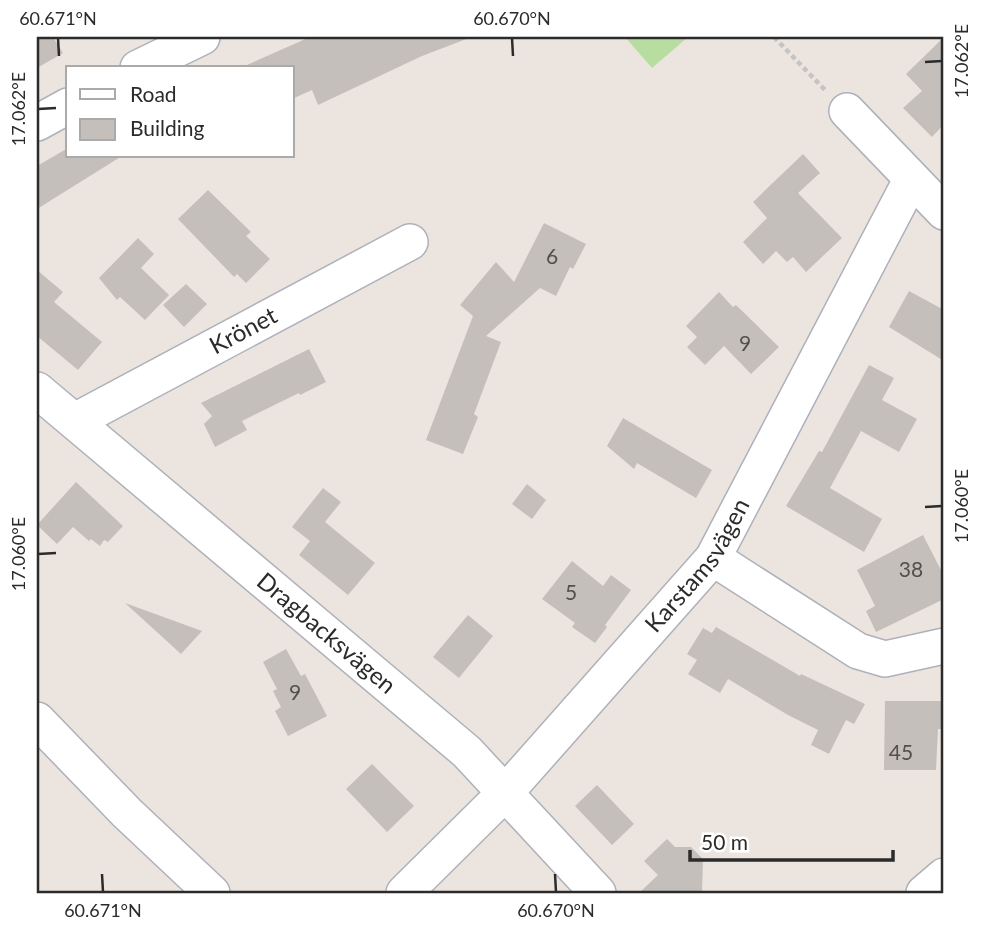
<svg xmlns="http://www.w3.org/2000/svg" width="981" height="930" font-family="Lato,sans-serif">
<style>
.green{fill:#b8dda0}
.building{fill:#c4bfbb}
.lines{fill:none;stroke-linecap:round;stroke-linejoin:round}
.minor-casing{stroke:#afb1ba;stroke-width:38}
.path{stroke:#c4c4c4;stroke-width:4.5;stroke-dasharray:5 3.5;stroke-linecap:butt}
.minor{stroke:#fff;stroke-width:35}
.ticks{fill:none;stroke:#2b2b2b;stroke-width:2.5}
.labels{text-anchor:middle;stroke-width:5;stroke-linejoin:round;paint-order:stroke}
.number-label{font-size:21px;fill:#51504f}
.street-label{font-size:24px;fill:#2b2b2b;stroke:#fff}
.neatline{fill:none;stroke:#2b2b2b;stroke-width:2.5}
.ticks-label{font-size:18px;text-anchor:middle;fill:#2b2b2b}
</style>
<rect width="100%" height="100%" fill="#ece5df"/>
<!-- green -->
<path class="green" d="M625 37H688L652 68Z"/>
<!-- building -->
<path class="building" d="M37 37H53L63 53 37 68Z
M310 37H469V38L422 56 318 105 312 90 292 99V68H240Z
M944 37V124L932 137 903 108 922 91 906 74Z
M68 148V156H122L37 209V166Z
M803 154 820 173 798 193 842 238 806 272 793 257 787 262 776 251 763 264 743 242 767 218 753 202Z
M208 190 251 232 246 236 270 259 246 283 237 274 234 277 178 219Z
M544 223 586 244 573 269 570 267 556 296 540 288 486 336 501 342 474 414 478 417 463 454 426 440 473 316 460 305 496 262 514 282Z
M138 238 154 254 141 268 169 295 145 320 120 297 117 300 99 278Z
M37 270 63 292 54 302 102 342 78 370 37 336Z
M186 284 207 304 184 327 163 305Z
M909 291 944 310V361L889 327Z
M719 292 733 307 736 305 779 347 751 374 724 346 705 365 687 347 697 337 686 326Z
M309 349 326 382 300 395 299 393 242 421 247 430 215 447 204 424 212 416 201 403Z
M869 365 894 378 882 400 917 419 899 452 861 431 830 488 882 519 864 552 786 506 819 451 822 452Z
M623 418 712 470 696 498 637 463 634 469 607 446Z
M76 482 123 526 108 542 104 540 100 546 91 539 89 541 73 527 57 544 37 525Z
M527 484 546 500 532 519 512 504Z
M323 488 341 502 325 522 375 563 348 595 299 555 310 541 292 527Z
M923 535 944 576V599L876 632 866 611 875 606 857 570Z
M572 561 603 586 611 575 631 590 605 625 607 627 595 643 572 627 575 623 542 599Z
M125 603 202 631 181 654Z
M468 615 493 636 459 678 433 657Z
M716 627 800 676 801 674 865 704 854 724 846 720 829 754 811 745 818 730 788 715 728 679 720 693 688 674 697 660 687 654 703 628 712 633Z
M286 649 301 676 305 674 327 716 288 736 275 711 281 707 273 691 277 689 263 662Z
M885 701H944V729H938L936 770H884Z
M372 764 414 806 387 832 346 789Z
M597 785 634 824 612 845 575 806Z
M667 839 675 847H691L703 859 702 893H639L658 875 644 861Z"/>
<g class="lines">
<defs>
<g id="minor">
<path d="M138 68 202 37"/>
<path d="M847 111 944 212"/>
<path d="M37 123 68 106"/>
<path id="s1" d="M37 390 467 752 598 893"/>
<path id="s2" d="M75 421 410 242"/>
<path d="M713 558 858 651 885 659 944 646"/>
<path d="M37 720 127 813 212 893"/>
<path id="s3" d="M404 893 505 793 713 558 911 180"/>
<path d="M924 893 944 876"/>
</g>
</defs>
<!-- minor casing -->
<use href="#minor" class="minor-casing"/>
<!-- path -->
<path class="path" d="M774 37 826 91"/>
<!-- minor -->
<use href="#minor" class="minor"/>
</g>
<!-- ticks -->
<path class="ticks" d="M58 38 59 56M512 38 513 56M925 62 942 61M38 109 56 108M925 507 942 506M38 554 56 553M102 874 103 892M555 874 556 892"/>
<g class="labels">
<!-- number labels -->
<g class="number-label">
<text x="552" y="264">6</text>
<text x="745" y="351">9</text>
<text x="911" y="577">38</text>
<text x="571" y="600">5</text>
<text x="295" y="700">9</text>
<text x="901" y="760">45</text>
</g>
<!-- street labels -->
<g class="street-label">
<text dy="8" stroke="none"><textPath href="#s2" startOffset="191">Krönet</textPath></text>
<text dy="8" stroke="none"><textPath href="#s3" startOffset="441">Karstamsvägen</textPath></text>
<text dy="8" stroke="none"><textPath href="#s1" startOffset="378">Dragbacksvägen</textPath></text>
</g>
</g>
<!-- border -->
<rect width="981" height="930" fill="none" stroke="#ffffff" stroke-width="77"/>
<!-- legend -->
<rect x="66" y="66" width="228" height="91" fill="#ffffff" stroke="#aaaaaa" stroke-width="2"/>
<rect x="80" y="89" width="35" height="10" fill="#ffffff" stroke="#aaaaaa" stroke-width="2"/>
<text x="130" y="102" font-size="21" fill="#2b2b2b">Road</text>
<rect x="80" y="119" width="35" height="21" fill="#c4bfbb" stroke="#aaaaaa" stroke-width="2"/>
<text x="130" y="136" font-size="21" fill="#2b2b2b">Building</text>
<!-- scale -->
<path d="M690 850v10h203v-10" fill="none" stroke="#2b2b2b" stroke-width="3.5"/>
<text x="701" y="850" font-size="21" fill="#2b2b2b" stroke="#ffffff" stroke-width="5" paint-order="stroke">50 m</text>
<rect x="38" y="38" width="904" height="854" class="neatline"/>
<g class="ticks-label">
<text x="58" y="25">60.671°N</text>
<text x="512" y="25">60.670°N</text>
<text transform="translate(962 61) rotate(-90)" y="6">17.062°E</text>
<text transform="translate(19 109) rotate(-90)" y="6">17.062°E</text>
<text transform="translate(962 506) rotate(-90)" y="6">17.060°E</text>
<text transform="translate(19 554) rotate(-90)" y="6">17.060°E</text>
<text x="103" y="917">60.671°N</text>
<text x="556" y="917">60.670°N</text>
</g>
</svg>
